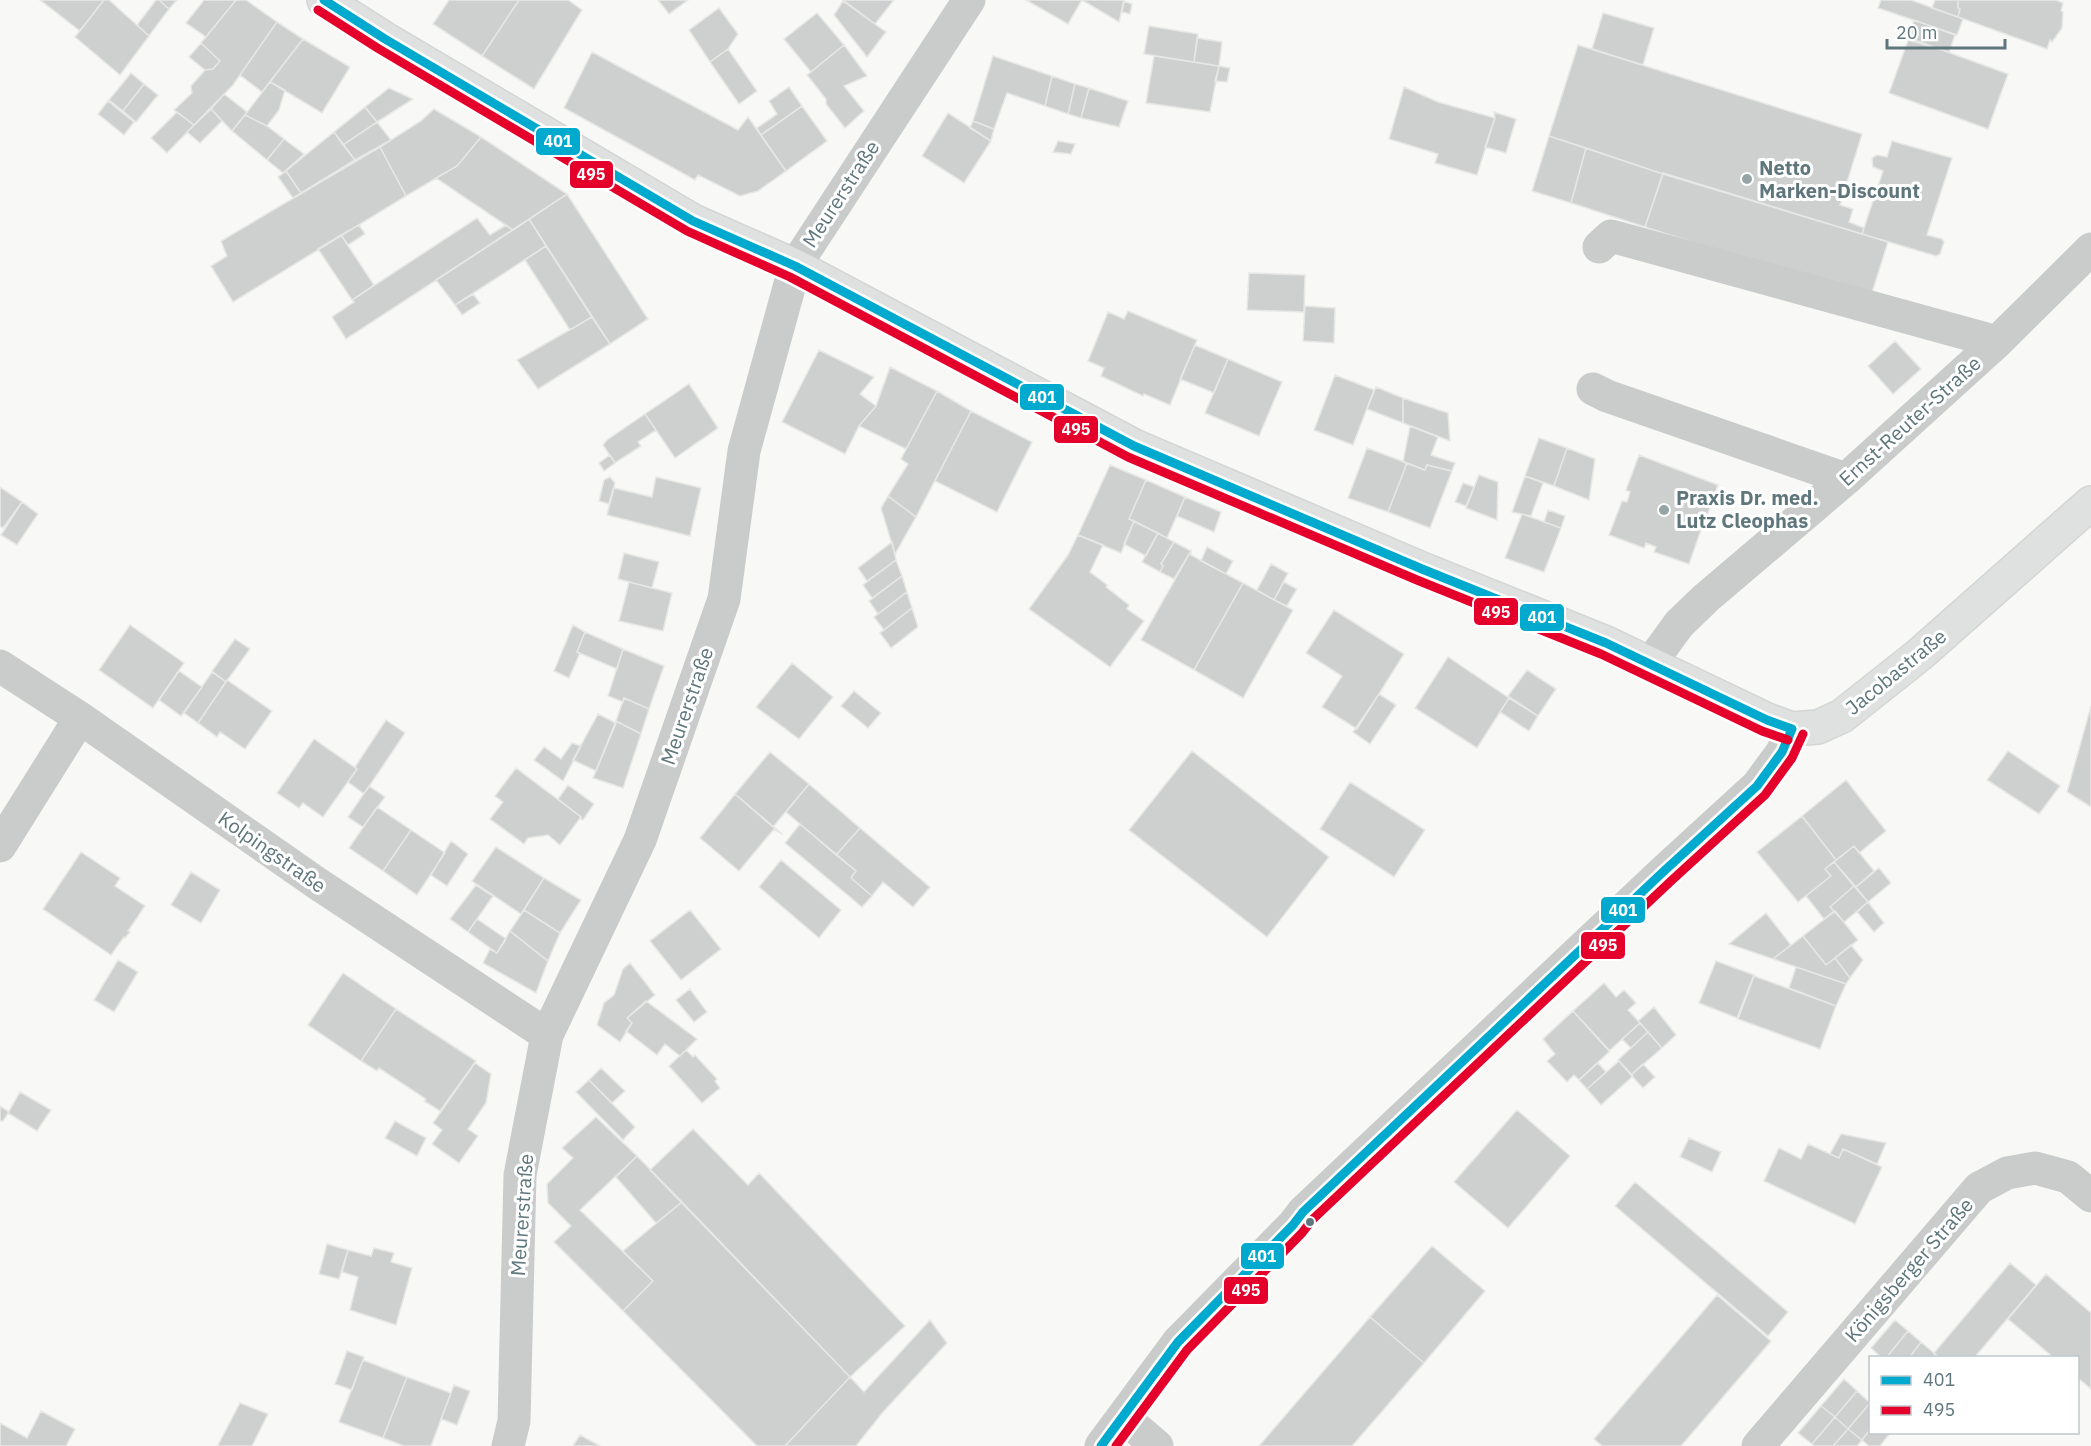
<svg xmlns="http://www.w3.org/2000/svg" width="2091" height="1446" font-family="'IBM Plex Sans',sans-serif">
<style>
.building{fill:#ced0d0;stroke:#e7e7e6;stroke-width:1.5}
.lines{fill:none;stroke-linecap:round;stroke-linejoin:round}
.major-casing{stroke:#d4d5d5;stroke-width:36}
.minor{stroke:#cacccc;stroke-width:33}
.major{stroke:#dfe0e0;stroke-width:33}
.bus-1-casing{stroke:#fff;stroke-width:14}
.bus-2-casing{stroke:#fff;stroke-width:14}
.bus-1{stroke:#00a9ce;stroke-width:9}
.bus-2{stroke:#e4002b;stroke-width:9}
.poi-dot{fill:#94a4a7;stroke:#fff;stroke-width:2}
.bus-dot{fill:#5e767c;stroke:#fff;stroke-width:2}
.labels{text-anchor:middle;stroke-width:6;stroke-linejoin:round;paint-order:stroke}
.poi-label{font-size:20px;font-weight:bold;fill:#5e767c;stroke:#fff;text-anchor:start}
.street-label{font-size:20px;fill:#5e767c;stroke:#fff}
.line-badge{stroke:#fff;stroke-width:2}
.badge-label{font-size:16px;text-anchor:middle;font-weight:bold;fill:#fff}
</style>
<rect width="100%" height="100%" fill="#f8f8f7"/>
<!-- building -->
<path class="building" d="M40 0H104L80 31Z
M104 0H109L149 36 120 75 75 37Z
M156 0H159L169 9 149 36 137 25Z
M159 0H177L169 9Z
M204 0H236L206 37 186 23Z
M236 0H246L277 22 233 85 194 125 174 110 192 93 191 86 205 70 213 69 220 61 201 43Z
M449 0H519L482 56 433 24Z
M519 0H568L582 10 534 89 482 56Z
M658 0H688L669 14Z
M843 0H894L875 24Z
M1026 0H1082L1068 24Z
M1082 0H1124L1119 22Z
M1881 0H1911L1963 19 1957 35 1878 8Z
M1935 0H1958V8L1960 9 1958 17 1932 8Z
M1958 0H2056L2063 3 2061 11 2063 12 2062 28 2052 42 2050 40 2047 49 1958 17 1960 9 1958 8Z
M843 1 886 32 867 57 834 15Z
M1124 1 1132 4 1130 14 1122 12Z
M719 8 738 34 728 49 710 62 689 30Z
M817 13 844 45 811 72 784 39Z
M1603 13 1654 28 1643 65 1592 49Z
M1914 20 1955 35 1949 52 1908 40Z
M277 22 303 39 262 92 240 75Z
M1149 26 1198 34 1194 62 1144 54Z
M1197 38 1222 42 1219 66 1194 62Z
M1909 38 2008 74 1988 129 1889 93Z
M303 39 350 67 322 113 270 82Z
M201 43 220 61 213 69 205 70 189 57Z
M844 45 867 76 844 86 864 111 845 128 826 104V99L807 75Z
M1578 45 1862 134 1840 205 1853 209 1849 222 1864 228 1862 234 1663 174 1549 136Z
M728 49 757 91 739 104 710 62Z
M592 52 738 130 748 117 786 171 758 191 740 196 698 175 695 180 564 108Z
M993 56 1052 76 1045 106 1007 93 994 129 973 121Z
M1154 56 1219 66 1210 112 1146 103Z
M1219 66 1230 68 1227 82 1215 81Z
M131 73 144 84 123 111 109 100Z
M1052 76 1075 84 1068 114 1045 106Z
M270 82 285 90 279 110 267 126 245 115Z
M144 84 158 95 136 122 123 111Z
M1075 84 1089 88 1081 118 1068 114Z
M789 87 802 106 761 135 757 128 777 114 769 101Z
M1404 87 1438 102 1495 118 1477 175 1435 163 1438 154 1389 139Z
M389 88 413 99 377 122 365 107Z
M1089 88 1128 101 1119 127 1081 118Z
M224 94 247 112 232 131 211 109Z
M108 101 134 122 124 135 98 114Z
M802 106 827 141 786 171 761 135Z
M365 107 377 122 343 145 334 132Z
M211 109 222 121 200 143 187 132Z
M434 109 481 137 457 166 406 196 380 147 421 121Z
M177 112 194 125 167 153 151 138Z
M1494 112 1516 119 1506 153 1485 147 1495 118Z
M948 113 991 141 964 183 922 156Z
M245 115 267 126 284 139 267 160 232 131Z
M973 121 994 129 991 141 970 128Z
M377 122 391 140 355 160 343 145Z
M334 132 355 160 301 193 286 171Z
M1549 136 1586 148 1571 203 1532 191Z
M481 137 567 194 513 230 436 178 457 166Z
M284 139 304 154 283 173 267 160Z
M1058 141 1075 144 1071 154 1053 152Z
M1892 141 1952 158 1927 235 1942 239 1944 242 1940 254 1936 256 1862 234 1883 171 1873 167 1872 158 1877 155 1887 157Z
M380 147 406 196 233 302 211 266 227 256 221 241Z
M1586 148 1663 174 1645 227 1571 203Z
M286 171 301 193 293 198 278 177Z
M1663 173 1888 242 1870 299 1645 227Z
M567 194 648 319 610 344 529 219Z
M477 218 490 235 506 225 513 230 346 339 332 317 354 302 352 300Z
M529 219 546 246 455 305 436 280Z
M359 225 365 234 348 245 341 235Z
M341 235 374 285 352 300 318 249Z
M546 246 592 317 570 330 525 260Z
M1249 273 1305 275 1304 312 1247 310Z
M473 294 480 303 462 315 455 305Z
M1305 306 1335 308 1334 343 1303 341Z
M1128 311 1197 340 1170 405 1144 394 1143 396 1101 376 1104 368 1088 361 1108 312 1124 319Z
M592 317 610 344 538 389 517 360Z
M1895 341 1921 369 1893 394 1868 366Z
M1195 345 1228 359 1214 393 1180 379Z
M819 350 874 377 860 394 876 406 859 426 845 454 782 422Z
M1228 359 1282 382 1259 436 1205 413Z
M890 367 937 391 906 449 859 426 876 406Z
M1335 375 1374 390 1353 445 1314 430Z
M689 384 718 428 675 458 645 414Z
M1376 387 1403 398V423L1367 409Z
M937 391 971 411 916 517 888 496 908 464 901 459Z
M1403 398 1448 413 1450 441 1403 423Z
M971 411 1032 442 997 512 935 481Z
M645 414 656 430 638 442 641 446 615 463 603 445 607 440Z
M1410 426 1438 437 1431 455 1455 463 1452 471 1427 465 1425 470 1403 462Z
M1539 438 1567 448 1554 486 1525 476Z
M1367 448 1407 463 1388 512 1348 498Z
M1567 448 1595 459 1589 500 1554 486Z
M610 455 615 463 604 471 599 463Z
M1639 455 1718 485 1706 519 1701 517 1697 528 1701 530 1689 564 1654 552 1656 547 1646 543 1644 548 1609 535 1622 501 1627 502 1630 492 1626 490Z
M1407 463 1425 470 1427 465 1452 471 1430 528 1388 512Z
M1110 465 1146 480 1129 519 1134 521 1121 553 1078 535Z
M1479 475 1498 482 1497 520 1466 508Z
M1525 476 1543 483 1531 516 1512 512Z
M610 477 615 483 609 504 599 501 604 480Z
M656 477 701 488 690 536 607 515 614 488 652 497Z
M1146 480 1185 497 1167 538 1129 519Z
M1463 483 1474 487 1466 506 1455 502Z
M0 487 22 502 3 528 0 526Z
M888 496 916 517 895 554 881 508Z
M1185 497 1221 512 1214 532 1177 516Z
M22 502 38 514 17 545 1 535Z
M1548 510 1565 516 1561 528 1544 522Z
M1522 514 1561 528 1544 572 1505 558Z
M1134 521 1158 533 1146 556 1124 544Z
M1158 533 1174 542 1161 564 1163 566 1160 572 1142 562Z
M1078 535 1103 545 1090 572 1107 585 1106 587 1129 605 1127 609 1144 621 1110 667 1029 609 1068 555Z
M892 542 896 560 867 581 858 568Z
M1174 542 1191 551 1174 579 1160 572 1163 566 1161 564Z
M1207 547 1233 561 1226 574 1201 561Z
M1191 551V555L1243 583 1194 670 1141 640Z
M624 553 659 562 652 588 618 579Z
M896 560 902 576 872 598 863 585Z
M1271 564 1288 573 1274 600 1257 590Z
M902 576 907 592 878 614 869 601Z
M629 582 672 593 663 631 619 621Z
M1284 582 1297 589 1287 606 1274 600Z
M1243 583 1293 610 1243 698 1194 670Z
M907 592 912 608 884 630 874 617Z
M912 608 918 627 891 648 880 633Z
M1334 610 1404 654 1357 729 1322 707 1342 676 1306 653Z
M130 625 184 663 153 708 99 670Z
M573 625 585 632 577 652 580 653 569 678 554 671Z
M585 632 623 649 617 669 577 652Z
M235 639 250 649 226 682 212 671Z
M623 649 664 666 649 709 624 698 623 702 608 696Z
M1448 657 1509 698 1477 748 1415 708Z
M792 663 833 697 799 739 756 707Z
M1527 670 1556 689 1538 716 1508 696Z
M179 671 202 687 181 716 159 700Z
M212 672 226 682 198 723 184 713Z
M227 680 272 711 245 749 220 732 217 737 198 723Z
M854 691 881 713 868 728 841 706Z
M1379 694 1396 705 1370 744 1353 732Z
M624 698 649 709 641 734 616 721Z
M1509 698 1538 716 1529 731 1500 712Z
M2091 706V807L2067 792Z
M598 714 616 723 596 771 573 760Z
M386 720 405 733 364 794 348 782 357 769 355 767Z
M616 721 641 734 623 788 593 778Z
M314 739 357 769 323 817 303 803 299 808 277 793Z
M572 743 581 746 563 781 534 760 544 747 561 759Z
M1192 751 1329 857 1267 937 1129 830Z
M2008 751 2060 786 2039 814 1987 780Z
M770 752 809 784 773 827 735 794Z
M516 768 581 817 560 845 548 835 528 838 524 844 490 819 503 802 495 796Z
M1846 780 1886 831 1859 853 1854 846 1836 860 1802 816Z
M1350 782 1425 830 1394 877 1320 829Z
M809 784 860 828 836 855 786 812Z
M568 785 594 804 583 820 580 818 581 817 558 799Z
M369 786 385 797 363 827 348 817Z
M735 794 782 834 774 829 739 871 700 838Z
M377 807 411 830 383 871 349 848Z
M1802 816 1836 860 1825 869 1831 876 1798 902 1757 852Z
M800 824 856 871 851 878 872 896 862 907 785 843Z
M860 828 930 887 913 907 883 882 872 896 851 878 856 871 836 855Z
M411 830 445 853 417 895 383 871Z
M451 841 468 854 447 886 431 875Z
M1854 846 1874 871 1856 887 1834 862Z
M496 847 544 878 521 914 472 881Z
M81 852 120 878 115 886 145 906 128 931 130 932 125 938 124 937 111 955 43 909Z
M781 860 841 910 819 938 759 887Z
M1834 862 1854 886 1830 907 1834 911 1824 919 1806 896 1831 876 1825 869Z
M1879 868 1891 883 1868 902 1856 887Z
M191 872 220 890 201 923 171 905Z
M544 878 581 900 560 933 524 910Z
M476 885 493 896 468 932 450 919Z
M1854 886 1868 902 1844 922 1830 907Z
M1868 902 1884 923 1874 932 1857 912Z
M524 910 560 933 548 961 510 931Z
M690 910 721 949 681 980 650 941Z
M1835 911 1858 940 1826 965 1803 936Z
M1766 913 1791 945 1773 959 1729 944Z
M477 919 506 939 497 953 468 932Z
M510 931 548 961 536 993 483 963 490 949 497 953Z
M1803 936 1826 965 1835 958 1850 978 1846 984 1773 959Z
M1851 945 1863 960 1850 978 1835 958Z
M118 960 138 972 114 1012 94 1000Z
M1716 961 1754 975 1737 1018 1699 1003Z
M630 963 655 995 627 1018 632 1023 620 1042 597 1025 604 1003 614 995 623 969Z
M1796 967 1846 984 1836 1006 1789 988Z
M343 973 396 1009 361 1061 308 1025Z
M1754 976 1836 1006 1820 1049 1738 1019Z
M1604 983 1616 997 1624 990 1636 1003 1628 1010 1640 1023 1609 1051 1573 1011Z
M690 989 707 1012 694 1022 676 1000Z
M646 1001 697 1039 680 1056 665 1044 657 1055 626 1031 632 1023 627 1018Z
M1654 1007 1676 1035 1662 1048 1638 1021Z
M396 1009 476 1061 440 1111 424 1101 426 1099 379 1068 377 1071 361 1061Z
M1573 1011 1610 1051 1579 1080 1574 1075 1567 1082 1547 1061 1555 1054 1543 1039Z
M1640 1023 1648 1032 1631 1048 1622 1039Z
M1648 1032 1662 1048 1631 1075 1618 1060Z
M686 1050 693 1057 695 1055 717 1079 715 1081 720 1088 702 1103 669 1066Z
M1619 1061 1633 1076 1601 1105 1587 1089Z
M475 1063 491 1074 486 1103 468 1129 478 1136 459 1163 432 1144 442 1130 433 1123Z
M1598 1063 1606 1072 1587 1089 1579 1080Z
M1643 1064 1655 1077 1643 1088 1631 1075Z
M601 1068 625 1091 612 1103 589 1080Z
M589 1080 635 1127 623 1140 576 1092Z
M20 1092 51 1110 37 1131 8 1113Z
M0 1106 9 1112 3 1121H0Z
M1517 1110 1570 1156 1508 1228 1454 1182Z
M596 1117 637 1156 580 1210 653 1281 623 1311 554 1242 571 1226 548 1203 547 1184 573 1158 562 1148Z
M395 1121 426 1138 417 1156 385 1138Z
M693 1129 748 1185 759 1173 905 1326 850 1377 650 1170Z
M1841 1134 1886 1143 1877 1164 1843 1149 1839 1158 1830 1154Z
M1689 1138 1721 1152 1712 1172 1680 1157Z
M1808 1144 1839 1158 1843 1149 1882 1167 1855 1224 1764 1181 1779 1148 1801 1159Z
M637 1156 682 1202 656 1223 616 1177Z
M1635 1182 1788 1312 1768 1336 1615 1206Z
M682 1202 850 1377 785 1446H757L623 1311 653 1281 623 1251Z
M327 1244 348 1250 339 1279 319 1274Z
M1432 1246 1485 1291 1424 1363 1370 1317Z
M374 1248 394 1253 391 1262 412 1268 396 1325 350 1310 358 1277 342 1272 348 1250 371 1256Z
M2010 1263 2036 1285 1974 1358H1940L1934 1353Z
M2046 1274 2091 1313V1389L2078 1378V1358H2054L2008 1319Z
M1717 1295 1771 1341 1681 1446H1602L1594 1439Z
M1370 1317 1424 1363 1352 1446H1259Z
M930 1320 947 1343 883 1412 856 1446H785L850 1377 864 1392Z
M1895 1320 1908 1331 1886 1358H1882L1871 1348Z
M1908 1331 1921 1342 1909 1358H1886Z
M1921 1342 1935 1354 1932 1358H1909Z
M347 1351 364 1357 352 1390 335 1384Z
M363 1360 407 1377 383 1438 339 1422Z
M407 1377 451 1393 431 1446H404L383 1438Z
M1844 1379 1857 1391 1835 1417 1821 1406Z
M454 1385 470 1391 457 1425 441 1419Z
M1857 1391 1870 1403 1848 1429 1835 1417Z
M240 1403 268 1414 252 1446H220L218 1445Z
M1870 1403V1430L1862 1440 1848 1429Z
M1821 1406 1835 1417 1812 1444 1798 1433Z
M41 1411 75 1429 66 1446H0V1423L27 1438Z
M1835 1417 1848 1429 1833 1446H1814L1812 1444Z
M1848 1429 1862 1440 1857 1446H1833Z
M1870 1430V1432H1891L1880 1446H1869L1862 1440Z
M580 1435 600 1446H573Z"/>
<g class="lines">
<defs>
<path id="major" d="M324 0 385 39 693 221 795 266 1134 446 1422 569 1606 643 1767 720 1792 729 1818 727 1842 716 1919 655 2091 503"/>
</defs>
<!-- major casing -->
<use href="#major" class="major-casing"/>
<!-- minor -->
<path class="minor" d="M1599 247 1611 236 1997 342
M1593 389 1607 396 1846 479
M1650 664 1679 624 1706 598 1846 479 1997 342 2091 249
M0 666 80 718 318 884 547 1035
M0 846 80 718
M1123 1417 1157 1446
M508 1446 514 1421 520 1175 547 1035 640 840 724 599 744 451 795 266 969 0
M1101 1446 1178 1342 1293 1225 1303 1212 1663 872 1757 786 1782 752 1792 729
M1758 1446 1979 1188 2007 1173 2035 1168 2068 1177 2091 1196"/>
<!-- major -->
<use href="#major" class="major"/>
<defs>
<path id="bus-1" d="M324 0 385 39 693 221 795 266 1134 446 1422 569 1606 643 1767 720 1792 729
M1101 1446 1178 1342 1293 1225 1303 1212 1663 872 1757 786 1782 752 1792 729"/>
<path id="bus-2" d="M318 10 379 49 687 231 790 277 1128 457 1417 580 1601 654 1762 731 1788 740
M1116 1446 1187 1350 1302 1233 1312 1220 1671 881 1765 795 1792 758 1803 734"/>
</defs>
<!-- bus-1 casing -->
<use href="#bus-1" class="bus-1-casing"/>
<!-- bus-2 casing -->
<use href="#bus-2" class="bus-2-casing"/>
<!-- bus-1 -->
<use href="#bus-1" class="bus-1"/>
<!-- bus-2 -->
<use href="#bus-2" class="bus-2"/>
</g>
<!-- markers -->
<g class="poi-dot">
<circle cx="1747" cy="179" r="6"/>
<circle cx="1664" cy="510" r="6"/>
</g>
<circle class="bus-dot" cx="1310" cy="1222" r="5"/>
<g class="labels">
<!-- poi labels -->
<g class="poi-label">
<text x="1759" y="175">Netto<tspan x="1759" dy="23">Marken-Discount</tspan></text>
<text x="1676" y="505">Praxis Dr. med.<tspan x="1676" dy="23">Lutz Cleophas</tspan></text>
</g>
<!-- street labels -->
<g class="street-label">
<text transform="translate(841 194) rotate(-57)" y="7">Meurerstraße</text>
<text transform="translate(1910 421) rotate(-42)" y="7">Ernst-Reuter-Straße</text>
<text transform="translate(1896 672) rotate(-39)" y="7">Jacobastraße</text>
<text transform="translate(687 706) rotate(-71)" y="7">Meurerstraße</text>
<text transform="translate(272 852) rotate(35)" y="7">Kolpingstraße</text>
<text transform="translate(522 1215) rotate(-86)" y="7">Meurerstraße</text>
<text transform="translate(1909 1270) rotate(-49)" y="7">Königsberger Straße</text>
</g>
</g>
<g class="line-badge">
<rect x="535" y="127" width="46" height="29" rx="6" fill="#00a9ce"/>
<rect x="569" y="160" width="45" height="29" rx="6" fill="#e4002b"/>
<rect x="1019" y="383" width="46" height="28" rx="6" fill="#00a9ce"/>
<rect x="1053" y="415" width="46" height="29" rx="6" fill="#e4002b"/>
<rect x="1473" y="597" width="46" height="29" rx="6" fill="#e4002b"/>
<rect x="1519" y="603" width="46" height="29" rx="6" fill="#00a9ce"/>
<rect x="1600" y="896" width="46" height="28" rx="6" fill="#00a9ce"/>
<rect x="1580" y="931" width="46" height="29" rx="6" fill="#e4002b"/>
<rect x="1240" y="1242" width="45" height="28" rx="6" fill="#00a9ce"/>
<rect x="1223" y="1276" width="46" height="29" rx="6" fill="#e4002b"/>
</g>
<g class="badge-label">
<text x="558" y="147">401</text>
<text x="591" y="180">495</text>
<text x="1042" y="403">401</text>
<text x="1076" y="435">495</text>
<text x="1496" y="618">495</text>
<text x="1542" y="623">401</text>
<text x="1623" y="916">401</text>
<text x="1603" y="951">495</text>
<text x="1262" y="1262">401</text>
<text x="1246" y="1296">495</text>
</g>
<!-- legend -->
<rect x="1869" y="1356" width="210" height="78" fill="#ffffff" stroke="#bfc8cb" stroke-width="1.5"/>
<rect x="1881" y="1376" width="30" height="9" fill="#00a9ce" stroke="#bfc8cb" stroke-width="1.5"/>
<text x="1923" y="1386" font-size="18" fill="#5e767c">401</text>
<rect x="1881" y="1406" width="30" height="9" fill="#e4002b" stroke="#bfc8cb" stroke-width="1.5"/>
<text x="1923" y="1416" font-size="18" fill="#5e767c">495</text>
<!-- scale -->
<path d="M1887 39v9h118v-9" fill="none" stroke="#5e767c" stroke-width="3"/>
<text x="1896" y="39" font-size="18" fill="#5e767c" stroke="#ffffff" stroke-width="4.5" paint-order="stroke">20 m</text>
</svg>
